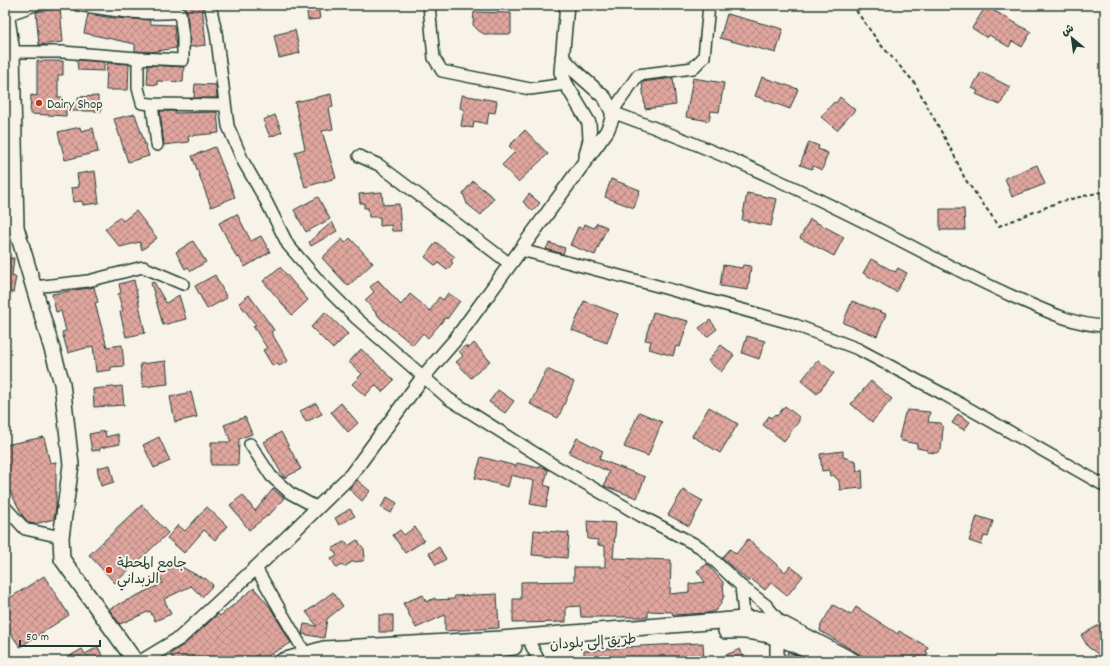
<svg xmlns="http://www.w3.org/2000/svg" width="1110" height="666" font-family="Dekko,'Playpen Sans Arabic',sans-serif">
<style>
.building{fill:url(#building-cross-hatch);stroke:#1f3d34}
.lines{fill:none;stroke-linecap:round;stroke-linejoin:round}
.minor-casing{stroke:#1f3d34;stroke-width:14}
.tertiary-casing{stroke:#1f3d34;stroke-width:16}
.secondary-casing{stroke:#1f3d34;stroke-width:18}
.path{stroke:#1f3d34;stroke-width:2;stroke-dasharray:4 3;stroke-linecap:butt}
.minor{stroke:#f7f3e8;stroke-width:11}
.tertiary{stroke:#f7f3e8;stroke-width:13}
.secondary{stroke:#f7f3e8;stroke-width:15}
.poi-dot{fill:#c8321e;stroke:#f7f3e8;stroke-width:1.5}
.labels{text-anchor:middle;stroke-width:4;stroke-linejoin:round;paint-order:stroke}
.poi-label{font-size:14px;fill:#1f3d34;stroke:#f7f3e8;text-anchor:start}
.street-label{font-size:14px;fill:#1f3d34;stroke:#f7f3e8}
</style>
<defs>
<pattern id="building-cross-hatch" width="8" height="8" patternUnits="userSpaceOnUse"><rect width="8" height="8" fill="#e0a69e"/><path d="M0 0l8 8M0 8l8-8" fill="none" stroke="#b58882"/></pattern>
</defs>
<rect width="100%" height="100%" fill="#f7f3e8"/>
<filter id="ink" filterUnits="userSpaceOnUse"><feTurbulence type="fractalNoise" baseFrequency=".025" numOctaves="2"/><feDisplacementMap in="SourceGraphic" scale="8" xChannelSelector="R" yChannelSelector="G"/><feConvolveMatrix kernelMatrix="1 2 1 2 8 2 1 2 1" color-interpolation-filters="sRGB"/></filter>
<g filter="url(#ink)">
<!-- building -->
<path class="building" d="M184 5H202L206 45 190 47 187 12Z
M306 5H318L320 19 308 20Z
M986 6 1031 32 1022 47 1012 41 1009 47 989 35 987 38 972 28Z
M60 8 63 42 39 45 36 12Z
M474 12 511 13V34H484L479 31 473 25Z
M88 14 113 18 150 20V24L174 25 176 48 151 52 135 51V44L84 33Z
M727 14 783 29 776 53 720 38Z
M295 30 300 53 279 58 274 35Z
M77 60 104 62V71L78 70Z
M37 61H63V75H58V97H62L61 102 78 103V97L98 96V104H101V111H66V116L30 114 31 95 37 96Z
M107 63 129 64 128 90H106Z
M148 65 184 67 183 82 157 81V85L147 84Z
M981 72 1010 87 1000 105 976 94 978 91 972 88Z
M762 77 798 89 790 109 755 96Z
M673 78 676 105 645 109 642 82Z
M693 78 724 83 719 112 711 111 709 121 686 117Z
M195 84 216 85 217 98H194Z
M331 94 333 107 329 108 333 129 322 131 336 178 305 187 295 152 305 149 295 102Z
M462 95 497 101 495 113 489 112 487 124 474 121 473 128 461 126 464 109 460 108Z
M840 97 855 110 837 130 821 117 834 102 836 103Z
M160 111H175V113L217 112 219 133 188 136 189 142 164 145Z
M135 114 149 156 128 162 114 119Z
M275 115 282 132 270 137 263 120Z
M80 127 81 131 93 128 98 152 65 160 58 132Z
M525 130 548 154 518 182 502 165 515 152 509 146Z
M809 142 819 146 818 149 828 153 822 170 813 166 812 169 800 165Z
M215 147 235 197 211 207 192 156Z
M1037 165 1045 184 1012 197 1005 178Z
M95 171 99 203 83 205 82 201 73 202 71 188 79 187 77 174Z
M611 179 640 190 634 208 605 197Z
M473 181 494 198 481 215 467 204 463 193Z
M382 192 383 205 399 204 401 231H392L391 225 380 226V217H369L368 208H364V203H360L359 194Z
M747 193 777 199 771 226 742 220Z
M529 194 540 203 533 211 523 202Z
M318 197 330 219 306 232 294 210Z
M940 209H964L965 230H940Z
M136 211 157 238 142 250 140 242 120 247 105 229 120 217 123 221Z
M237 214 251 241 261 236 270 252 245 267 239 257 237 258 219 223Z
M810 219 844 237 834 256 800 238Z
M332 222 337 231 311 246 309 242Z
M597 223 607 227 595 255 570 245 578 227 583 229 585 224 594 228Z
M350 238 373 263 348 286 322 258 342 239 345 243Z
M193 241 206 262 191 271 188 267 185 269 176 252Z
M436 242 455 257 451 261 453 263 447 270 438 263 436 266 425 257Z
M549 243 565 248 563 254 546 249Z
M5 258H14L12 276 16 277 13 293 5 292Z
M871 259 895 272 898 268 907 273 896 292 863 273Z
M723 265 742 268 743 265 751 266 748 290 720 286Z
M280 267 308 300 292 315 263 281Z
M215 275 227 298 207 309 195 286Z
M134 280 145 333 126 337 120 312 123 311 118 294 121 293 119 284Z
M378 280 401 305 410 294 430 311 439 297 443 300 448 293 460 301 447 319 446 317 428 338 423 333 413 345 381 319 365 300 374 292 370 287Z
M154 282 166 303 179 295 186 319 163 325 151 283Z
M94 287 98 302 95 303 107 347 122 345 124 366 111 367V370L96 372 93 346 68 353 62 332 66 331 61 311 56 312 52 294Z
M249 295 274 330 271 332 288 361 279 366 278 364 272 365 263 350 267 348 253 326 256 325 239 303Z
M584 301 618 314 607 343 572 330Z
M852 301 886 314 877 336 843 323Z
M325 312 348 334 333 349 311 327Z
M653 312 688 321 680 347 676 346 673 356 649 349 651 341 645 340Z
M710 320 717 329 707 337 699 328Z
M747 336 765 341 759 359 742 353Z
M474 343 490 361 471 378 456 362 463 356 459 351 465 346 469 348Z
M721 345 734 355 721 372 708 361Z
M361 349 394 380 382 392 375 385 365 396 352 384 362 374 349 362Z
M818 360 834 373 817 394 801 381Z
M166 361 168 384 143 387 140 364Z
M547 369 574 382 558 418 530 404Z
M871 381 892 399 872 422 851 404Z
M122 386 124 405 94 407 93 389Z
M498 390 514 401 505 413 489 402Z
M191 392 197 417 175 422 170 397Z
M316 403 322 414 306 422 300 411Z
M341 403 358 423 348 432 331 412Z
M785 406 799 417V421L784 441 763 425 769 416 771 418 775 414 777 416Z
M709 407 738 424 720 453 692 436Z
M908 410 930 412 928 422 941 423 943 428 941 450 936 453 927 452V450L917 448V444L902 441 899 438 905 413Z
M639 412 662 422 648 456 624 447Z
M958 414 970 422 964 430 952 423Z
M245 417 252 434 239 439 238 465H211V442H231L224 425Z
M105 431 106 437 118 434 120 444 100 448V450L92 451 89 434Z
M281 432 301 469 284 478 264 442Z
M44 437 50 463 56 462V507L54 519 35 524 29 523 23 516 5 482V445Z
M159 437 170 461 154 468 143 445Z
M577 438 603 451 599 459 645 477 637 498 604 486 609 472 569 453Z
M843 451V457L856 461 857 472 862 469 863 488 840 490 839 481 833 475 830 476 829 470 822 471 820 454Z
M481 457 516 466 517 463 539 468 540 466 548 470 544 485 550 487 546 507 530 504 534 481 511 475 508 487 475 478Z
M110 465 114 482 101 486 97 468Z
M357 480 370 491 362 501 349 489Z
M273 489 284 498 272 512 249 530 230 505 243 495 255 511Z
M683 490 703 501 689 526 668 515Z
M387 497 397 503 391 513 381 507Z
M142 505 168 533 115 583 89 555Z
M207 507 227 526 215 540 204 530 184 553 167 538 178 525 185 531Z
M350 509 355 516 339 525 335 518Z
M977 516 993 521 988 537 984 536 981 545 969 541Z
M587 521 616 523 613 558 671 560 670 594 689 592V584L705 582 697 571 707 564 723 582 724 596 720 605 715 611 708 613 673 615 672 612 648 611V617H581L580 606 566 607V622L513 623V599H521V582L574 581V567H605V546L598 545V540L588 539Z
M415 527 424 541 405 553 393 535 400 530 404 535Z
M534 530 569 533 567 558 532 555Z
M748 539 785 572 790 566 803 576 787 596 771 583 765 590 751 579 749 582 722 558 730 549 736 554Z
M357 540 364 549 365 558 363 561 352 562 344 567 342 565 337 568 331 559 337 556 332 549 345 541 348 546Z
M439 547 446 559 436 565 429 553Z
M178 565 204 579 205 578 213 585 202 597 191 586 164 599 171 614 155 621 150 611 120 624 109 609 163 583 158 574Z
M44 576 69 615 20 647 5 625V601Z
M254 588 270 607 291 643 260 660 258 654 250 661H175L170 654 185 644 218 614 220 616Z
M333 592 343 606 327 619 324 638 302 634 304 624 317 626 306 612Z
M497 594 499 628 445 631V615L416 628 403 603 423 595 426 602 435 598V600L454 599 455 596Z
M833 605 851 615 856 607 898 634 899 631 928 647 926 652 928 653 923 661H871L820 631 821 625Z
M379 615H393V632H379Z
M1105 622V656L1098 654 1088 647 1081 635Z
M703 643 704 661H584V651L640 646Z
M98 647 102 655 91 661H61L82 649 85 654Z
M740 649 745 661H712Z
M788 651 795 655 808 661H785Z"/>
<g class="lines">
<defs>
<path id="minor" d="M78 5C112 10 144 16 178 12L180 13 183 37V60L138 58V88L142 103 152 104 157 145
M210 5 216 32 228 126 243 161 266 201 288 245 320 282 356 318 449 399 552 464 641 516 700 547 741 586 766 605 782 624
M429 5 434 58 442 71 530 89 566 84
M709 5 704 57 693 68 638 75 612 112C690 140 766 173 840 210 898 238 954 270 1014 297 1042 309 1073 325 1105 326
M7 15 35 5
M12 52H62L138 58
M152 104 225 105
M359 156 379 165 510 264
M521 250 654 285 790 323 858 349 945 395 1105 486
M34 287 88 281 143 267 183 284
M250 444 271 476 290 493 316 507
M5 507 25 529 61 537
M256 568 305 653
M741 586 745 625
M531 645 539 661"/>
<path id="tertiary" d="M567 5 561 72 566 84 589 123 590 139 586 155
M142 661 180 638 263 561 351 475 423 377 455 340 607 131 612 119V112L605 98 576 72 562 57
M777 661V637L780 629"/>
<path id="secondary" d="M5 5 12 52 16 227 62 383 71 465 61 537 62 559 135 661
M726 631C765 628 794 643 828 661
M283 661 324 649 501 639 744 619H760L782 624 853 661
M328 661 349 657 476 652 514 647"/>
</defs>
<!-- minor casing -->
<use href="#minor" class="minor-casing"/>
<!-- tertiary casing -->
<use href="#tertiary" class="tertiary-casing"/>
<!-- secondary casing -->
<use href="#secondary" class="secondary-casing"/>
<!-- path -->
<path class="path" d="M852 5 880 44 914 82 953 153 965 179 999 226 1059 202 1105 191"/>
<!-- minor -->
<use href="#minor" class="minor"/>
<!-- tertiary -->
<use href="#tertiary" class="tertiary"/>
<!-- secondary -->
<use href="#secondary" class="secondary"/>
</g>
</g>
<!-- markers -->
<g class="poi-dot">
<circle cx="39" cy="103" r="4"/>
<circle cx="109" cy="570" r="4"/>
</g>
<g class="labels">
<!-- poi labels -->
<g class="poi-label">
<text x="47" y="108">Dairy Shop</text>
<text x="117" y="567">جامع المحطة<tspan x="117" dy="16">الزبداني</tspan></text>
</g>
<!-- street labels -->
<g class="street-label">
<text transform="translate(593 641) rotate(-4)" y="5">طريق إلى بلودان</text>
</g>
</g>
<!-- margin -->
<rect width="1110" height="666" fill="none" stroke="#f7f3e8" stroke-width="20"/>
<rect x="10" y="10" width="1090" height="646" fill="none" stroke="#1f3d34" stroke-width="1.5" filter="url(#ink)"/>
<!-- north arrow -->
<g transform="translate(1072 38) rotate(331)" stroke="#f7f3e8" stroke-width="3" paint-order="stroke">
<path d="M0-3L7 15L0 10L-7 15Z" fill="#1f3d34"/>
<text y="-6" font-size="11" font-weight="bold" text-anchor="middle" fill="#1f3d34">ش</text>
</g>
<!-- scale -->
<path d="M20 640v6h80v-6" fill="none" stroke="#1f3d34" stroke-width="2"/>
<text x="26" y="640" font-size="12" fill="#1f3d34" stroke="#f7f3e8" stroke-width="3" paint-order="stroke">50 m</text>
</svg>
